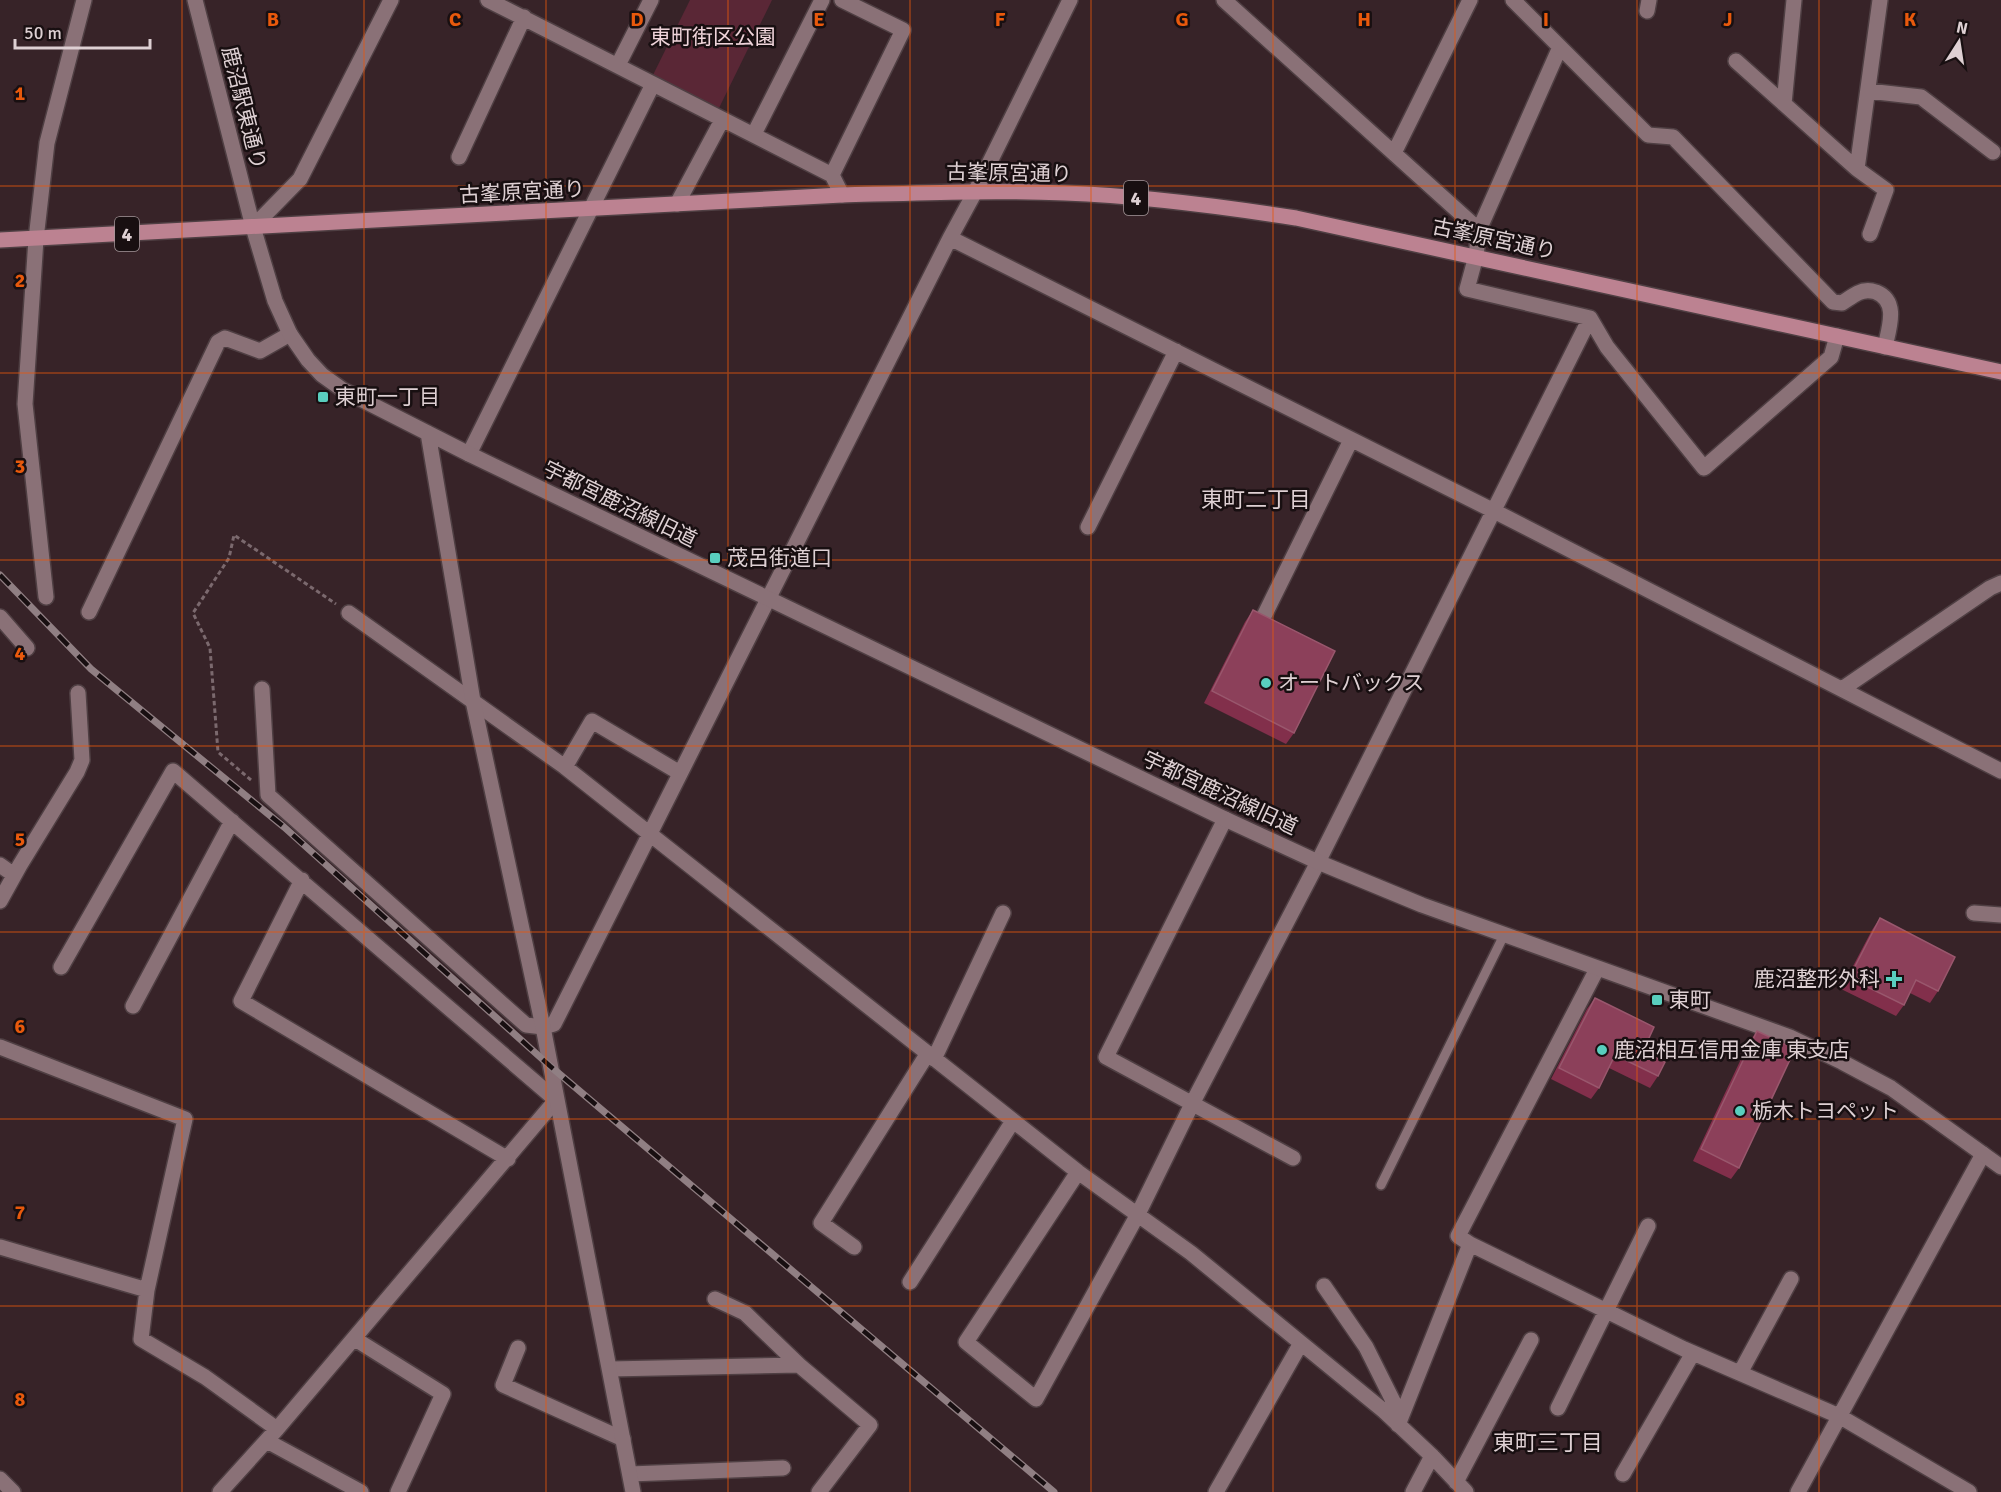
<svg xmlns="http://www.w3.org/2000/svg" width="2001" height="1492" font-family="Signika,'Noto Sans JP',sans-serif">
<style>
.green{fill:#5a2736}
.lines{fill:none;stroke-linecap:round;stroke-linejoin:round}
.service-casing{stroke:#4f3f43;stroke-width:12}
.minor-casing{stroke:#4f3f43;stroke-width:18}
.tertiary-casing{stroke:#4f3f43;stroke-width:18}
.primary-casing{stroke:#4f3f43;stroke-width:18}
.path{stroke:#7b696e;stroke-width:3;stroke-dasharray:4.5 3;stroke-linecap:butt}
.service{stroke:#8a7177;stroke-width:9}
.minor{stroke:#8a7177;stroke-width:15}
.tertiary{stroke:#8a7177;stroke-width:15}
.primary{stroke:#bc8291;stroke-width:15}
.rail-casing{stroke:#907f83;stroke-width:7}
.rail{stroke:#180f11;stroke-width:4.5;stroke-dasharray:14;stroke-linecap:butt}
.wall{fill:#822f4b}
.building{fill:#8c405a;stroke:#99576d;stroke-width:1.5}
.grid{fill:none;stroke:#e8590c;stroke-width:1.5;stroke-opacity:0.55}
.poi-dot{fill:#59cebe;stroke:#180f11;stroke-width:2}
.labels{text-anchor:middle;stroke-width:5;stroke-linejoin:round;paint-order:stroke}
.shield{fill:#180f11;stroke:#a39699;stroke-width:1.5}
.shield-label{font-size:20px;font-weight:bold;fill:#ded0d3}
.park-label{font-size:21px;fill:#efd4da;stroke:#180f11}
.street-label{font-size:21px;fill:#ded0d3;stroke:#180f11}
.poi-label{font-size:21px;fill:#ded0d3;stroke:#180f11;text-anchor:start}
.neighbourhood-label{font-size:22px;fill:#ded0d3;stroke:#180f11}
.grid-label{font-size:20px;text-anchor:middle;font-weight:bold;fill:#e8590c;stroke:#180f11;stroke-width:5;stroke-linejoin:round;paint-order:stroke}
</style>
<rect width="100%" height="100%" fill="#372328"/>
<!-- green -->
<path class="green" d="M690 0H772L719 108 653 75Z"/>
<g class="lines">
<defs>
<path id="service" d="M1381 1185 1504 935"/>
<path id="minor" d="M488 0 832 175 842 195
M1224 0 1479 230 1476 256 1467 289 1590 318 1607 347 1704 468 1831 357 1837 336
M1513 0 1648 135 1673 137 1833 302 1842 303C1847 300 1852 296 1858 293 1864 290 1870 290 1876 292 1899 301 1889 328 1885 347
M1647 11 1649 0
M1736 61 1857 169 1880 0
M618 65 651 0
M1868 91 1921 97 1993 152
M1784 104 1794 0
M754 134 822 0
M1394 153 1470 0
M459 157 524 17
M1857 169 1886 190 1870 234
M832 175 903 30 842 0
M677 204 722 120
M253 227 300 179 391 0
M1479 230 1560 47
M950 238 1494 511 2001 771
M469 454 653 84
M1088 527 1176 351
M46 597 25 404 36 239 47 143 84 0
M89 612 218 342 225 338 260 351 290 334
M349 613 565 767 1078 1172 1191 1253 1384 1411 1432 1456 1466 1492
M0 617 27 648
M1262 620 1351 440
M262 689 268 795 526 1025 543 1027 554 1024 950 238 975 192 1070 0
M1842 689 1990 588 2001 583
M565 767 592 721 680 773
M1225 819 1106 1057 1293 1158
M0 865 14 875
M302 880 241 1001 508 1159
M0 901 20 865 77 772 82 760 78 693
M1974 913 2001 915
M61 967 173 771 556 1100 277 1429 220 1492
M1597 969 1458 1236 1470 1244 1684 1349 1839 1416 1969 1492
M133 1006 232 821
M0 1047 185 1119 147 1290
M934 1059 1003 913
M1078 1172 966 1342 1036 1399 1138 1214 1192 1104 1318 862 1590 318
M0 1247 147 1290 141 1339 205 1377 277 1429
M854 1247 821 1223 928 1053
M910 1282 1013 1121
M1324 1286 1366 1347 1401 1417
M715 1299 745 1313 799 1365
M355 1339 443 1394 398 1492
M518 1348 503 1385 623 1439
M610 1369 799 1365 870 1425 819 1492
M1740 1373 1791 1279
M1558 1408 1648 1226
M1398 1425 1470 1244
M267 1441 361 1492
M630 1474 783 1468
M1623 1474 1693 1353
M0 1479 13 1492
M1456 1482 1531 1340
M1216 1492 1301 1343
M1413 1492 1432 1456
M1798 1492 1983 1154"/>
<path id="tertiary" d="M195 0 253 227 275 301 290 334 308 360 322 375 343 390 469 454 1225 819 1318 862 1422 905 1790 1037 1842 1062 1891 1088 2001 1167
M428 433 473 701 543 1027 633 1492"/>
<path id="primary" d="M0 240 842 195C916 193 990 190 1065 193 1142 196 1219 206 1296 218L2001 372"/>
</defs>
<!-- service casing -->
<use href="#service" class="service-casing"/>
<!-- minor casing -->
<use href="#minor" class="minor-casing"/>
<!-- tertiary casing -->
<use href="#tertiary" class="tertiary-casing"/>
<!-- primary casing -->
<use href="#primary" class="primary-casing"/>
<!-- path -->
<path class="path" d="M251 780 218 752 210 648 193 613 229 558 234 535 336 604"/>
<!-- service -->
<use href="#service" class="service"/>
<!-- minor -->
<use href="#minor" class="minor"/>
<!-- tertiary -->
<use href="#tertiary" class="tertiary"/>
<!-- primary -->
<use href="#primary" class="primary"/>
<defs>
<path id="rail" d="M0 575 91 669 284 827 550 1066 1054 1492"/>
</defs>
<!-- rail casing -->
<use href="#rail" class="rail-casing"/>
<!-- rail -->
<use href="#rail" class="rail"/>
</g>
<!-- wall -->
<path class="wall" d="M1253 610 1294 733 1286 744 1204 703 1245 622Z
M1880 918 1938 991 1930 1003 1910 993 1904 1005 1896 1016 1841 989 1872 930Z
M1595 998 1643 1051 1658 1076 1650 1088 1609 1068 1599 1088 1591 1099 1551 1079 1587 1009Z
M1757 1031 1739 1168 1731 1179 1693 1161 1749 1042Z"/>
<!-- building -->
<path class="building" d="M1253 610 1335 651 1294 733 1212 691Z
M1880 918 1955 957 1938 991 1916 980 1904 1005 1849 978Z
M1595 998 1654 1027 1643 1051 1665 1062 1658 1076 1615 1055 1599 1088 1559 1068Z
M1757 1031 1795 1049 1739 1168 1701 1149Z"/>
<!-- grid -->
<path class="grid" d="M182 0V1492M364 0V1492M546 0V1492M728 0V1492M910 0V1492M1091 0V1492M1273 0V1492M1455 0V1492M1637 0V1492M1819 0V1492M0 186H2001M0 373H2001M0 560H2001M0 746H2001M0 932H2001M0 1119H2001M0 1306H2001"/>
<!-- markers -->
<g class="poi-dot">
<rect x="317" y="391" width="12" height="12" rx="3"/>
<rect x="709" y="552" width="12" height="12" rx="3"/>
<circle cx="1266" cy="683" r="6"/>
<path d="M1891 970h6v6h6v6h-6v6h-6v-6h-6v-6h6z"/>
<rect x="1651" y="994" width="12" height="12" rx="3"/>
<circle cx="1602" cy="1050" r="6"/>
<circle cx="1740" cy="1111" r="6"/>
</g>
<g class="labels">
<!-- shield labels -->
<g class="shield">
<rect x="1124" y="181" width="24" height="34" rx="4.5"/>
<rect x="115" y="217" width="24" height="34" rx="4.5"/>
</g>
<g class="shield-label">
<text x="1136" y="205">4</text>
<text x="127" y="241">4</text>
</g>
<!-- park labels -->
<g class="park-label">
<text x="713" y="44">東町街区公園</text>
</g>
<!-- street labels -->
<g class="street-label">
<text transform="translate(244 108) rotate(76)" y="7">鹿沼駅東通り</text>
<text transform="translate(1009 173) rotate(1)" y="7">古峯原宮通り</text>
<text transform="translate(522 192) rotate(-3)" y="7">古峯原宮通り</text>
<text transform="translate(1494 239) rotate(12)" y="7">古峯原宮通り</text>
<text transform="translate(620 504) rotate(26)" y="7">宇都宮鹿沼線旧道</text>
<text transform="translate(1220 793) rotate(25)" y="7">宇都宮鹿沼線旧道</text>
</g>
<!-- poi labels -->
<g class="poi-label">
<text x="335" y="404">東町一丁目</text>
<text x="727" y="565">茂呂街道口</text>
<text x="1278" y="690">オートバックス</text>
<text x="1880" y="986" text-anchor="end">鹿沼整形外科</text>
<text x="1669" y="1007">東町</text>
<text x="1614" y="1057">鹿沼相互信用金庫 東支店</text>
<text x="1752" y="1118">栃木トヨペット</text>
</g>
<!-- neighbourhood labels -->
<g class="neighbourhood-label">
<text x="1256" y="507">東町二丁目</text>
<text x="1548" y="1450">東町三丁目</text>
</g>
</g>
<g class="grid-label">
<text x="273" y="26">B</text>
<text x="455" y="26">C</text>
<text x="637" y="26">D</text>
<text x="819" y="26">E</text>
<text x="1000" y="26">F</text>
<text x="1182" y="26">G</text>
<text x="1364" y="26">H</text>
<text x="1546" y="26">I</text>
<text x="1728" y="26">J</text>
<text x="1910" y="26">K</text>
<text x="20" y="100">1</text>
<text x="20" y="287">2</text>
<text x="20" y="473">3</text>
<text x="20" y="660">4</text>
<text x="20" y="846">5</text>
<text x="20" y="1033">6</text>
<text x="20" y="1219">7</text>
<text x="20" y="1406">8</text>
</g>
<!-- north arrow -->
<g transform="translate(1959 42) rotate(12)" stroke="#180f11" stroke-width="4.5" paint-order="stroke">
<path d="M0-4.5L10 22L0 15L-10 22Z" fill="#ded0d3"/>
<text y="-9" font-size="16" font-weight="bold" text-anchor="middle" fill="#ded0d3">N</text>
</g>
<!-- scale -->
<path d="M15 39v9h135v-9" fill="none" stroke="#ded0d3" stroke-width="3"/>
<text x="24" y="39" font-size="18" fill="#ded0d3" stroke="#180f11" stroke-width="4.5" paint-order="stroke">50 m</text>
</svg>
